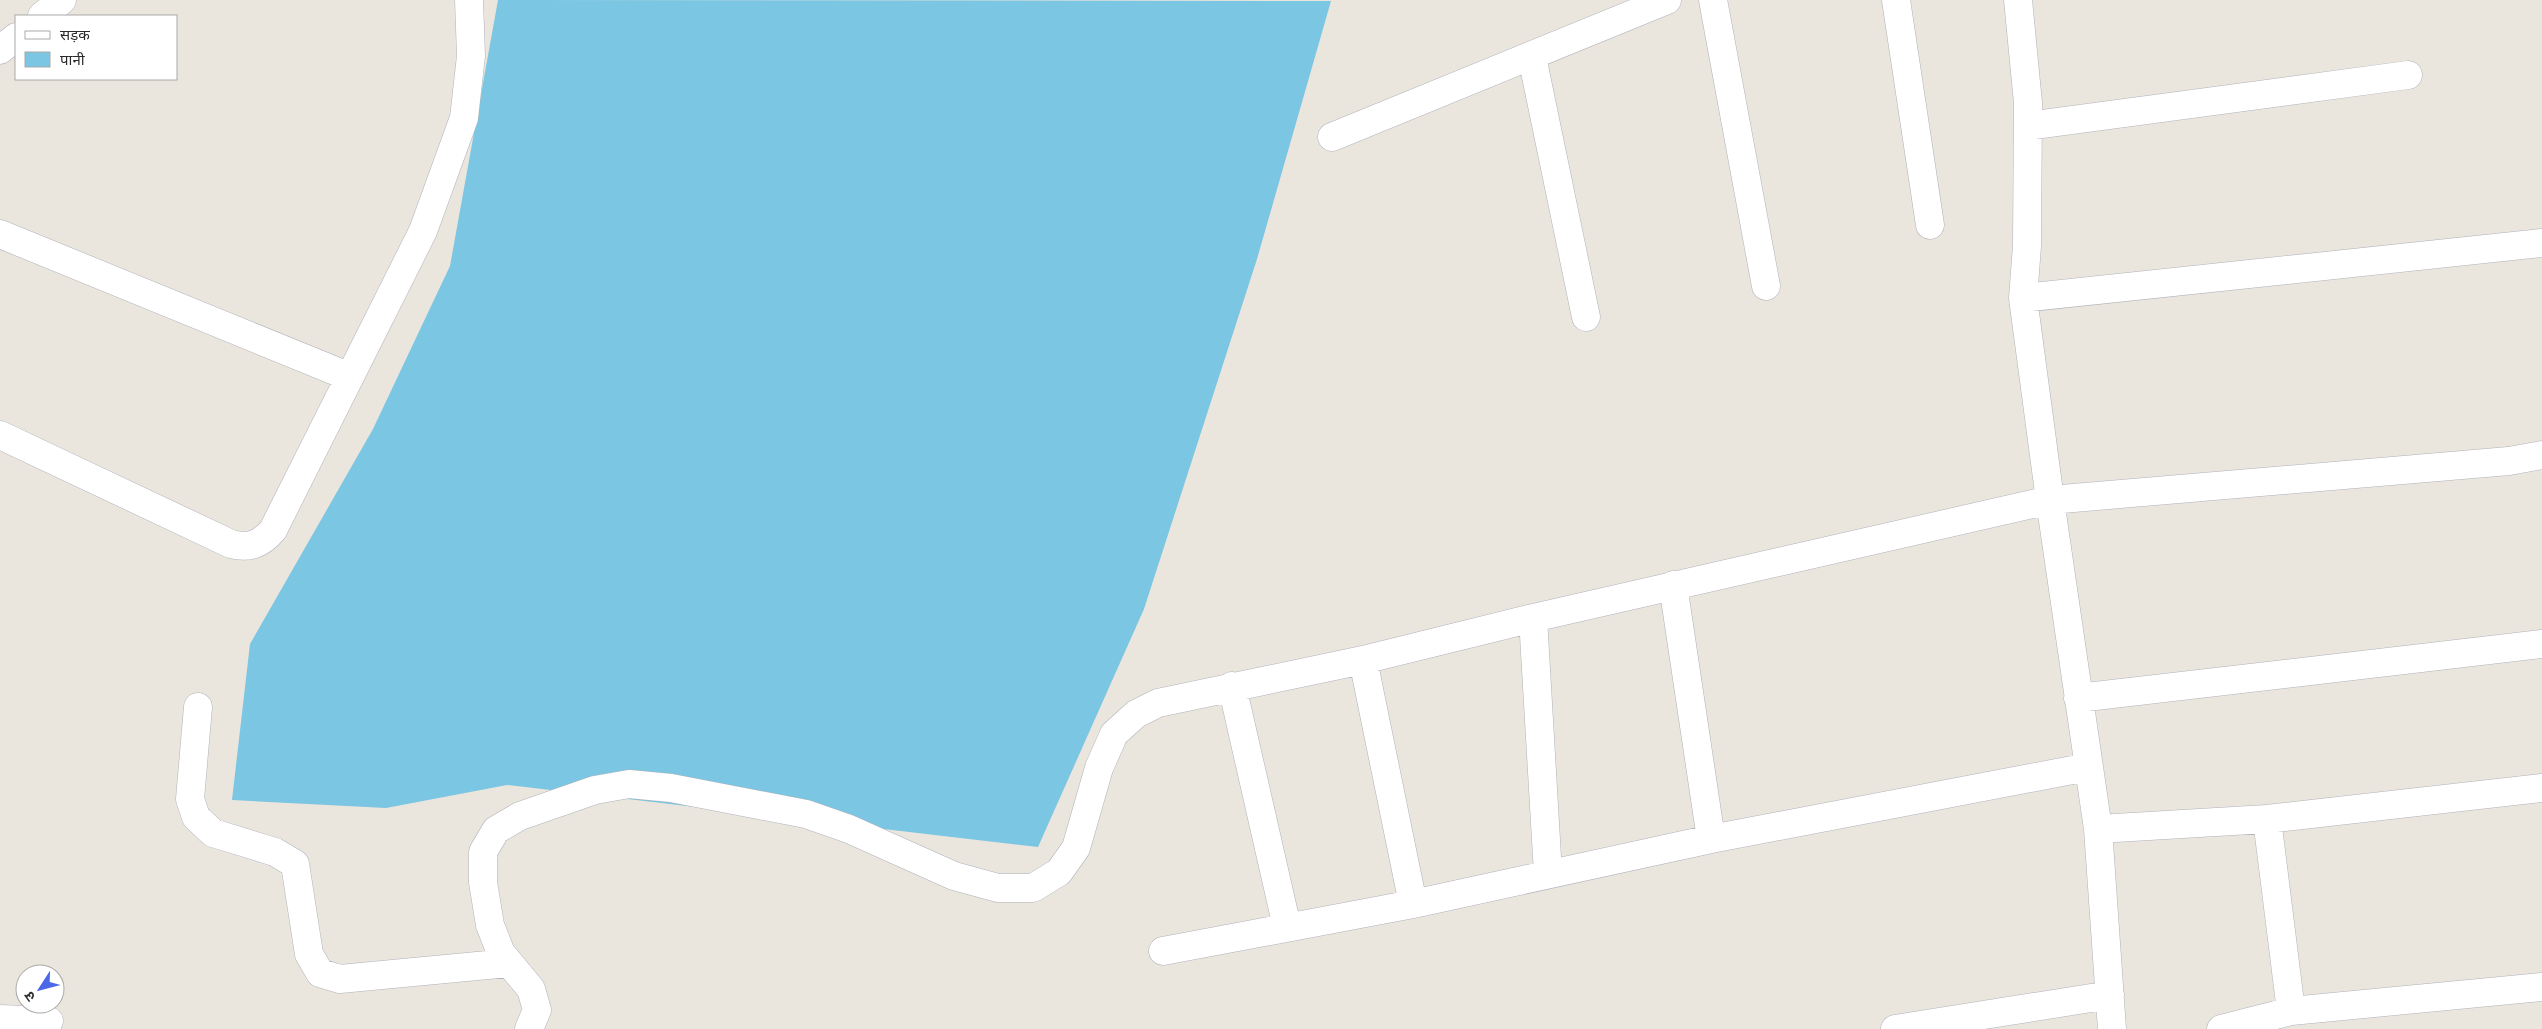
<svg xmlns="http://www.w3.org/2000/svg" width="2542" height="1029" font-family="'Fira Sans Condensed','Noto Sans Devanagari',sans-serif">
<style>
.water{fill:#7ac6e3}
.lines{fill:none;stroke-linecap:round;stroke-linejoin:round}
.street-casing{stroke:#b0b3bc;stroke-width:29}
.street{stroke:#fff;stroke-width:28}
</style>
<rect width="100%" height="100%" fill="#eae5dd"/>
<!-- water -->
<path class="water" d="M498 0 1331 1 1257 259 1144 609 1038 847 507 785 386 808 232 800 250 644 373 429 450 266Z"/>
<g class="lines">
<defs>
<path id="street" d="M1713 0 1766 286
M1896 0 1930 225
M2018 0 2028 103 2027 246 2023 298 2050 500 2098 829 2112 1029
M42 16 62 0
M0 50 16 37
M1532 57 1586 317
M2028 126 2408 75
M1332 137 1667 0
M0 234 350 377
M2023 298 2542 243
M0 435 231 544C249 549 261 544 273 530L423 231 464 118 471 56 469 0
M1673 585 1711 839
M1533 618 1548 874
M1363 660 1413 904
M1232 686 1287 927
M2078 698 2542 644
M198 707 190 799 196 817 213 833 275 852 295 864 309 954 320 973 340 979 509 963
M2267 819 2291 1011
M2098 829 2267 819 2542 788
M1163 951 1413 904 1711 839 2088 767
M0 1019 49 1021
M529 1029 537 1010 531 989 501 953 490 925 483 882V852L496 830 520 816 595 790 629 784 671 788 806 814 849 829 954 876 998 888H1033L1059 872 1076 848 1099 768 1114 734 1136 714 1158 703 1363 660 1533 618 2050 500 2509 461 2542 455
M1895 1029 2110 995
M2221 1029 2291 1011 2542 987"/>
</defs>
<!-- street casing -->
<use href="#street" class="street-casing"/>
<!-- street -->
<use href="#street" class="street"/>
</g>
<!-- legend -->
<rect x="15" y="15" width="162" height="65" fill="#ffffff" stroke="#aaaaaa"/>
<rect x="25" y="31" width="25" height="8" fill="#ffffff" stroke="#aaaaaa"/>
<text x="60" y="40" font-size="15" fill="#2a2a2a">सड़क</text>
<rect x="25" y="52" width="25" height="15" fill="#7ac6e3" stroke="#aaaaaa"/>
<text x="60" y="65" font-size="15" fill="#2a2a2a">पानी</text>
<!-- north arrow -->
<g transform="translate(40 989) rotate(234)"><circle r="24" fill="#ffffff" stroke="#aaaaaa"/>
<path d="M0-4L9 19L0 12L-9 19Z" fill="#4c68e8"/>
<text y="-8" font-size="14" font-weight="bold" text-anchor="middle" fill="#2a2a2a">उ</text>
</g>
</svg>
